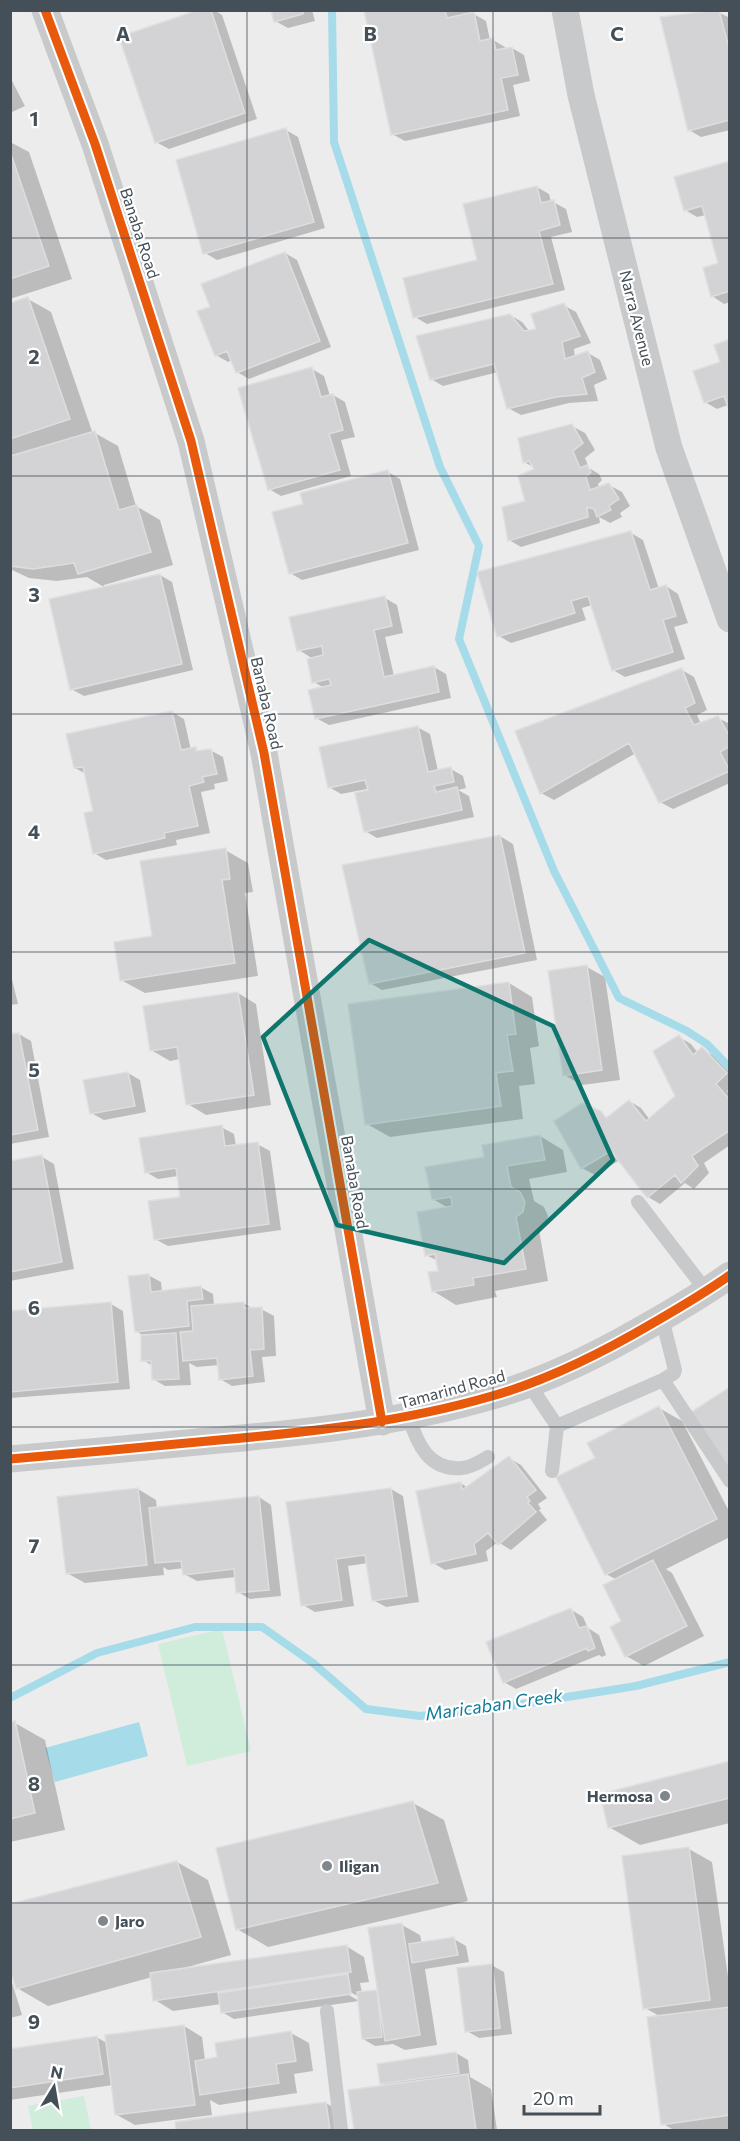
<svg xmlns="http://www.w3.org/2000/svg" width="740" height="2141" font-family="Commissioner,sans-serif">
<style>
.green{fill:#d0ecdb}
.water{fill:#a6dbea}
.shadow{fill:#0003;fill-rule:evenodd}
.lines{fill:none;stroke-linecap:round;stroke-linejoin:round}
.stream{stroke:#a6dbea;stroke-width:8}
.building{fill:#d3d3d5;stroke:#dededf;stroke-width:1.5}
.lane{stroke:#c7c9cb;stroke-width:14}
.street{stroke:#c7c9cb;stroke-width:27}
.cycleway-casing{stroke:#fff;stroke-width:13}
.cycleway{stroke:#e8590c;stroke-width:9}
.marked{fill:#0f766e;fill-opacity:0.2;stroke:#0f766e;stroke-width:4.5;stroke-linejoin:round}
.grid{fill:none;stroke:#444f58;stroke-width:1.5;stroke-opacity:0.55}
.poi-dot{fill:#7f868c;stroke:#fff;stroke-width:2}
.labels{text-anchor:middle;stroke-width:4.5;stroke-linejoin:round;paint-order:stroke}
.street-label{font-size:16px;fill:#444f58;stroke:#fff}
.poi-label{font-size:16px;font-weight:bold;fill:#444f58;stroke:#fff;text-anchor:start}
.water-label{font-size:18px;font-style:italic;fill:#0f7b99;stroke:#fff}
.grid-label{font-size:20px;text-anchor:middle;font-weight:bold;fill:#444f58;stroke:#fff;stroke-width:4.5;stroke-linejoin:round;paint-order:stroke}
</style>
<rect width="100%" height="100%" fill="#edecec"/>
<!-- green -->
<path class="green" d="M222 1629 251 1751 187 1766 158 1644Z
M84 2096 91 2130H33L28 2106Z"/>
<!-- water -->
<path class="water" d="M139 1722 148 1756 55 1782 45 1748Z"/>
<!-- shadow -->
<path class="shadow" d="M202 10H214L222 15 257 119 169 149 156 142Z
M273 10H312L315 21 288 28 275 21Z
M415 10H479L472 13 486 21 490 40H493L505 47 506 49 512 48 524 55 530 81 513 85 520 116 405 141 392 134Z
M718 12 730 18V130L701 137 689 130Z
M10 77 25 106 10 113Z
M286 130 298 137 325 228 217 260 205 253Z
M10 142 29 152 72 279 10 299Z
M730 162V302L724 304 712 296 719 264 706 215 697 217 685 210Z
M537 187 549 194 551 202H553L566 209 572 232 551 237 565 290 427 324 415 317 479 261Z
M285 253 297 260 331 347 249 379 237 372 232 360 228 362 216 355 212 307Z
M28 299 51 312 93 434 95 433 118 446 136 506 160 520 173 565 104 585V587L87 577 57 581 29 578 10 569V305Z
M563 305 576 312 591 343 574 349 575 357 588 353 600 360 607 379 594 385 598 401 569 403 521 415 508 408 498 372 443 386 431 379 510 315 522 322 530 332 538 330Z
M722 363 728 405 717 409 705 402Z
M312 369 324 376 330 396 333 395 345 402 355 437 341 440 351 476 281 496 269 489Z
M572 426 585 433 595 450 585 458 589 468 599 474 602 480 598 484 599 488 609 485 622 492 630 506 620 513 622 517 610 523 599 517 600 523 521 547 509 540 527 502 537 469 524 462Z
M388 472 400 479 419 550 302 580 290 573 304 505Z
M631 533 643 540 659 589 666 586 678 594 688 623 674 627 685 659 625 677 613 670 592 605 582 608 586 620 511 643 499 636Z
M160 575 172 582 193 670 84 696 71 689Z
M385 598 397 605 403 633 385 637 394 676 434 667 446 674 451 698 329 725 316 718 324 688 314 682 313 659 299 650Z
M682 670 694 677 707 710 697 715 701 724 718 718 730 724V783L673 809 660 802 636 753 554 800 541 793Z
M172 712 184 719 191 750 195 749 201 752 210 750 223 757 228 781 214 784 215 789 201 792 210 833 176 840 177 845 106 860 94 853V812L86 774 75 768Z
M417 727 430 734 438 771 451 769 463 776 466 788 458 790 469 796 474 817 377 838 365 831 372 788 341 794 329 787Z
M500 836 513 844 537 960 382 990 370 983Z
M225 850 248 863 253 892 245 893 258 976 145 993 121 980Z
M587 967 605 977 620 1080 582 1085 564 1075Z
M10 971 18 1004 10 1005Z
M509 983 532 997 539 1046 530 1048 535 1084 519 1086 523 1119 390 1137 367 1124Z
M238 993 256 1004 271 1105 206 1115 188 1104 180 1059 170 1061 151 1050Z
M19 1034 31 1041 49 1137 10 1144V1036Z
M679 1037 691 1044 698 1053 702 1049 714 1056 730 1072V1089L727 1091 730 1094V1145L704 1163 709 1173 694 1189 685 1183 660 1204 648 1197 620 1160 595 1175 582 1168 556 1122 600 1113 608 1118 629 1101 641 1108 650 1120 677 1096Z
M128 1073 140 1080 146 1112 104 1120 91 1113Z
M221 1127 234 1134 236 1146 257 1144 270 1151 281 1230 168 1246 155 1239 181 1198 178 1176 158 1179 146 1172Z
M540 1136 563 1150 567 1172 529 1179 534 1201 544 1207 548 1216 546 1225 539 1230 548 1281 495 1291 497 1297 456 1305 433 1291 440 1272 438 1261 426 1255 448 1208 433 1199 486 1158Z
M42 1157 54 1164 74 1269 10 1281V1162Z
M148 1275 161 1282 162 1292 200 1287 213 1294 214 1305 243 1303 254 1309H261L274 1316 276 1356 262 1357 265 1382 232 1386 220 1379 219 1365 197 1367 189 1363 191 1385 165 1386 153 1379V1366L143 1360 146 1337 136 1331Z
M111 1304 123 1311 130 1389 10 1398V1312Z
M659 1408 682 1421 730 1513V1537L666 1569 672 1573 704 1636 644 1666 626 1656 617 1580 606 1574 597 1458Z
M509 1458 521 1465 547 1498 538 1504 541 1509 539 1510 547 1520 511 1550 498 1542 486 1551 488 1561 445 1570 433 1563 461 1483 468 1488Z
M138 1489 156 1500 157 1509 259 1497 271 1505 281 1596 250 1599 238 1592 236 1577 197 1581 184 1574V1568L168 1570 163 1567 164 1575 85 1583 67 1573Z
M391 1489 403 1496 419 1602 386 1607 373 1600 368 1563 348 1566 354 1606 315 1612 303 1605 288 1504Z
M570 1609 583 1617 588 1628 599 1635 606 1655 602 1657 599 1655 516 1689 504 1682Z
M15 1723 45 1740 65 1830 10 1842V1724Z
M730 1763V1823L640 1845 609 1827Z
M413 1803 444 1820 468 1901 268 1947 237 1929Z
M689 1849 712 1862 730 1991V2130H674L663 2124 661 2017 645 2008Z
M177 1862 208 1880 231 1955 184 1968V1970L346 1946 364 1957 369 1982 360 1983 362 1993H379L402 1925 420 1935 422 1944 454 1939 466 1946 469 1962 425 1969 437 2045 405 2050 393 2044 375 2046 363 2039 359 2001 234 2019 222 2012 221 2004 173 2011 155 2000 152 1977 48 2006 17 1988ZM345 1989 359 1997V2001L344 1992Z
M491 1965 504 1972 512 2034 479 2038 467 2031Z
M10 1976 22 2015 10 2018Z
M184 2026 202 2037 205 2060 219 2058 291 2033 309 2043 313 2071 294 2074 297 2093 219 2105 210 2100 212 2115 135 2125 117 2115 113 2085 10 2100V2050L96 2037 107 2043Z
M456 2053 468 2060 470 2077 491 2089 497 2130H355L350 2092 387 2087 381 2083Z
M326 2103 344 2114 346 2130H178L177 2123Z"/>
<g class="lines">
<!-- stream -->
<path class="stream" d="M332 10 334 142 440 467 479 546 459 639 554 871 619 998 687 1031 707 1044 730 1068
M10 1698 97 1653 195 1627H262L313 1663 366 1709 420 1716 504 1707 636 1686 730 1662"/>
</g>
<!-- building -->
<path class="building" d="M198 10H211L245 113 155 143 119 37Z
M271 10H303V14L274 22Z
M364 10H445L447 18 474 12 480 41 493 38 496 50 512 47 518 75 501 78 508 110 391 135Z
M719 10 730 52V120L688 131 660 17Z
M286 128 314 222 203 254 176 160Z
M10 151 49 266 10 279Z
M730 161V291L711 297 703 268 718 263 702 206 684 211 674 177Z
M537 186 541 203 554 200 560 225 539 231 553 284 413 318 403 278 477 260 463 204Z
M285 252 320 341 236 373 227 351 215 356 197 311 210 307 201 284Z
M28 297 70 419 10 439V303Z
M564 303 580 336 562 342 565 359 588 351 595 372 582 378 587 394 556 397 507 409 494 364 430 380 416 336 510 314 524 331 536 329 531 314Z
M730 339V413L724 396 704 403 693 371 720 362 714 345Z
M312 367 321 397 333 394 343 430 329 434 340 470 268 490 238 388Z
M572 424 583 443 573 451 580 468 587 465 591 472 586 477 590 490 609 483 619 499 609 506 611 510 597 517 594 509 587 507 588 517 508 541 502 507 525 501 518 476 534 469 529 461 523 463 518 438Z
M95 431 119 510 137 505 151 552 78 574 74 563 33 569 10 566V456Z
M388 470 408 543 289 574 272 512 303 504 300 493Z
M631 531 650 590 666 585 676 616 663 620 673 652 612 671 588 596 571 601 575 613 497 637 477 572Z
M160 574 182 664 70 690 49 599Z
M385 596 392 626 374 630 384 677 434 666 439 692 315 719 308 690 331 685 329 679 312 683 307 659 323 655 322 646 297 651 289 617Z
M682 668 695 703 685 708 694 725 718 716 730 737V746L720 752 730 771 659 803 629 743 540 794 515 731Z
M172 711 181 750 196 747V751L211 749 217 774 202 777 204 782 189 786 198 826 164 833 165 838 93 854 84 813 93 811 83 767 74 768 66 734Z
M418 726 428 772 451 767 454 782 434 786 436 792 457 787 462 810 364 832 355 793 368 790 365 780 328 788 319 747Z
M500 835 525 953 369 984 342 865Z
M226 848 230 879 222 880 235 963 120 981 114 942 152 936 140 861Z
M587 965 602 1070 563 1076 548 971Z
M509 982 516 1034 507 1035 513 1071 496 1073 501 1106 365 1125 348 1004Z
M238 992 254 1095 186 1105 177 1047 150 1051 143 1006Z
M19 1033 38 1130 10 1135V1034Z
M679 1035 693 1055 702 1047 727 1073 716 1084 730 1100V1130L692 1156 698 1166 681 1183 675 1175 647 1198 611 1151 581 1169 554 1121 582 1103 601 1111 606 1118 629 1100 646 1121 675 1096 653 1051Z
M128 1072 135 1106 90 1114 83 1080Z
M222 1125 225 1146 258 1142 269 1224 154 1240 148 1201 180 1197 176 1168 145 1173 139 1138Z
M540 1135 545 1160 507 1166 511 1187 520 1192 525 1202 523 1212 516 1217 526 1269 473 1278 474 1285 432 1292 428 1272 438 1271 435 1254 425 1256 417 1212 452 1206 451 1197 432 1200 425 1167 484 1157 482 1145Z
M42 1155 62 1262 10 1272V1161Z
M149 1274 151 1292 201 1286 203 1299 187 1301 189 1326 135 1332 128 1276Z
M111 1302 118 1382 10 1392V1311Z
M244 1302V1308L262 1307 264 1349 250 1350 253 1376 219 1380 217 1358 183 1361 180 1332 193 1331 191 1306Z
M176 1333 179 1379 152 1380 151 1361H141V1335Z
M730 1387V1471L688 1414Z
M659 1406 717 1519 605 1575 556 1477 595 1458 587 1443Z
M509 1456 536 1490 527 1497 530 1501 528 1503 536 1512 498 1545 488 1533 474 1544 476 1554 431 1564 416 1491 461 1482 462 1490Z
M138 1488 147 1565 66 1574 57 1497Z
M391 1488 407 1596 372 1601 365 1555 336 1559 342 1600 301 1606 286 1502Z
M259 1496 269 1590 236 1593 234 1569 183 1575 181 1561 155 1563 149 1508Z
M653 1560 687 1626 625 1657 610 1627 621 1621 603 1585Z
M571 1608 579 1628 587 1626 595 1648 588 1651 587 1648 503 1683 486 1642Z
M15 1721 35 1813 10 1819V1722Z
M730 1761V1798L608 1828 600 1794Z
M413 1801 438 1883 236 1930 216 1848Z
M689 1847 710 2000 643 2009 622 1856Z
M177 1861 201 1937 16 1989 10 1969V1904Z
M402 1923 420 2035 385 2041 368 1928Z
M454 1937 458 1955 412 1963 409 1944Z
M347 1945 351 1972 153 2001 150 1973Z
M492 1964 500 2028 465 2032 457 1968Z
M348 1974 351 1994 221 2013 218 1993Z
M377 1990 382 2037 362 2039 357 1992Z
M730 2007V2115L661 2125 647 2017Z
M184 2025 195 2105 115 2115 105 2035Z
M291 2031 296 2061 276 2064 279 2083 200 2095 195 2061 217 2057 215 2043Z
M97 2036 103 2074 10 2088V2049Z
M456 2052 459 2073 380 2084 377 2064Z
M468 2074 476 2130H354L348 2090Z
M326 2102 330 2130H176L175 2122Z"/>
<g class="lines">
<!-- lane -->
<path class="lane" d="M638 1202 707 1292
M663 1380 730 1481
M529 1384 557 1426 663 1380 674 1373 675 1370 662 1318
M409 1417C417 1444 429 1471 462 1468 470 1468 481 1461 488 1457
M552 1471 557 1426
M327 2011 341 2130"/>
<!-- street -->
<path class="street" d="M45 10 95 144 191 441 264 753 382 1422
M565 10 581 95 669 448 730 619
M10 1459C80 1453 149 1447 219 1440 311 1432 403 1422 492 1396 549 1380 602 1353 653 1323 679 1308 705 1293 730 1275"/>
<defs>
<path id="cycleway" d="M45 10 95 144 191 441 264 753 382 1422
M10 1459C80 1453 149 1447 219 1440 311 1432 403 1422 492 1396 549 1380 602 1353 653 1323 679 1308 705 1293 730 1275"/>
</defs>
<!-- cycleway casing -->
<use href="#cycleway" class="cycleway-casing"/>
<!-- cycleway -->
<use href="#cycleway" class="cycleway"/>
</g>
<!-- marked area -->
<path class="marked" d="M369 940 553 1026 613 1160 504 1263 337 1225 263 1037Z"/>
<!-- grid -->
<path class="grid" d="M247 10V2130M493 10V2130M10 238H730M10 476H730M10 714H730M10 952H730M10 1189H730M10 1427H730M10 1665H730M10 1903H730"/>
<!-- markers -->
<g class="poi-dot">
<circle cx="665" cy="1796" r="6"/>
<circle cx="327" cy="1866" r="6"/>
<circle cx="103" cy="1921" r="6"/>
</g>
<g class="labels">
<!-- street labels -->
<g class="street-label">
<text transform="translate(140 233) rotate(72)" y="6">Banaba Road</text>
<text transform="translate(637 318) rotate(76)" y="6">Narra Avenue</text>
<text transform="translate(267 703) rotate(77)" y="6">Banaba Road</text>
<text transform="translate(355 1182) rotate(80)" y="6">Banaba Road</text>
<text transform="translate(452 1389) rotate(-15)" y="6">Tamarind Road</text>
</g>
<!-- poi labels -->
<g class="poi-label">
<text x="653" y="1802" text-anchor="end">Hermosa</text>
<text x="339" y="1872">Iligan</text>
<text x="115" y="1927">Jaro</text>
</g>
<!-- water labels -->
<g class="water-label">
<text transform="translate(494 1705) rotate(-8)" y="6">Maricaban Creek</text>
</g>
</g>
<g class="grid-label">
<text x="123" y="41">A</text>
<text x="370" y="41">B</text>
<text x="617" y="41">C</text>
<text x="34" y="126">1</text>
<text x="34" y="364">2</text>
<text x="34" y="602">3</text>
<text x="34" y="839">4</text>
<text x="34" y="1077">5</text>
<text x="34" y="1315">6</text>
<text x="34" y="1553">7</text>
<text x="34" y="1791">8</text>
<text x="34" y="2029">9</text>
</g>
<!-- border -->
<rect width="740" height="2141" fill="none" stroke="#444f58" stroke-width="24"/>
<!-- north arrow -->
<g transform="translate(54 2087) rotate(11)" stroke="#ffffff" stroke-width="4.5" paint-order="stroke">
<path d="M0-4.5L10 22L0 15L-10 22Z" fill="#444f58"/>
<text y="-9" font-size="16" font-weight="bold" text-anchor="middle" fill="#444f58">N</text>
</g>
<!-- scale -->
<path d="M524 2105v9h76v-9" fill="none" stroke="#444f58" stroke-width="3"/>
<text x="533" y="2105" font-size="18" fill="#444f58" stroke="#ffffff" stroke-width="4.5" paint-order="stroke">20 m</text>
</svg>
